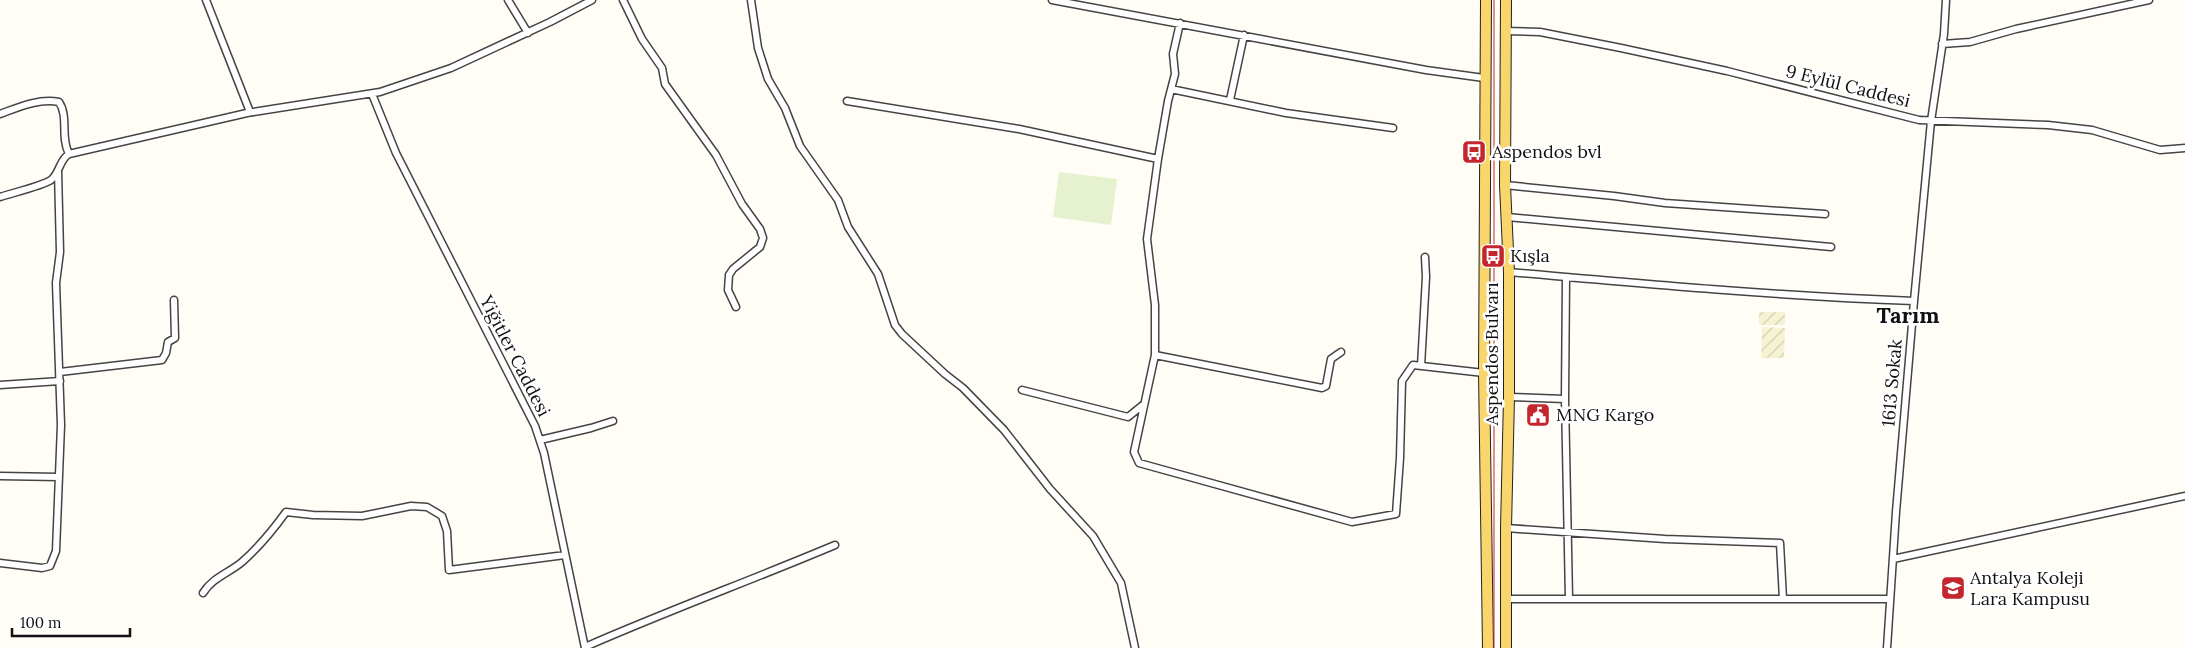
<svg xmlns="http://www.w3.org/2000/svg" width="2185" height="648" font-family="Lora,serif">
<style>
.farmland{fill:url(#farmland-furrows)}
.pitch{fill:#e6f2cf}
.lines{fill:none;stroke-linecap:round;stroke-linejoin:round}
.street-casing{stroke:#444;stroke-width:9}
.primary-casing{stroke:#222;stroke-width:12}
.street{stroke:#fff;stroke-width:6}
.primary{stroke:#f9d66b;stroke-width:10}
.tram{stroke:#c4262e;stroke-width:1}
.labels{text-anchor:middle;stroke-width:5;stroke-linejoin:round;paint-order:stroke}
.street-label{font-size:18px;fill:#111;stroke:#fff}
.poi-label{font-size:18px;fill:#111;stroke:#fff;text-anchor:start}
.district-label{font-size:22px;font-weight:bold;fill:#111;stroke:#fff}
</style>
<defs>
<pattern id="farmland-furrows" width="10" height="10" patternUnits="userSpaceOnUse" patternTransform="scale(1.25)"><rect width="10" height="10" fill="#f6f3d4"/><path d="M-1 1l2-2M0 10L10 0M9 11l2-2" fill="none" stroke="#d2cfb5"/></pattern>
</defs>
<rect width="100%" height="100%" fill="#fffdf5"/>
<!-- farmland -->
<path class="farmland" d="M1759 312H1785V325H1759Z
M1762 327 1785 328 1784 358H1761Z"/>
<!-- pitch -->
<path class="pitch" d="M1059 172 1117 179 1111 225 1053 217Z"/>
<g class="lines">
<defs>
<path id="street" d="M206 0 250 112
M508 0 528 33
M623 0 642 39 662 68 665 84 716 155 742 204 760 229 763 238 760 247 733 269 729 275 728 290 736 307
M751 0 758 48 768 79 785 108 800 146 838 200 848 227 878 274 895 325 902 334 945 374 963 388 1004 430 1050 489 1093 536 1121 583 1135 648
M1052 0 1426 70 1484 78
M1505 31 1540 32 1621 48 1727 71 1919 120 2048 125 2092 130 2160 150 2185 148
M1942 44 1970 42 2016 29 2149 0
M1171 89 1286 113 1393 128
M372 94 396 153 535 426 544 453 585 648
M1230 100 1244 35
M847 101 1019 129 1158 159
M0 114C19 107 39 98 59 102 69 117 60 137 69 154
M1505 185 1614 196 1665 203 1825 214
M0 197C12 193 42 186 51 180 60 173 59 160 69 154L247 113 380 92 451 68 550 22 592 0
M1507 217 1831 247
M1509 272C1644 284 1778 296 1914 301
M1341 352 1331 359 1326 386 1322 388 1155 355 1134 452 1139 463 1352 522 1396 514 1400 458 1402 381 1413 365 1484 373
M1155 355V305L1147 239 1158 159 1168 101 1175 74 1173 54 1180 23
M1421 366 1426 277 1425 257
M60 372 162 360 166 353 168 342 175 338 174 300
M0 385 60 381
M1022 390 1128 417 1144 404
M1509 397 1565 399 1569 599
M1565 399 1566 277
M540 440 591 428 613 421
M0 476 59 477
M1506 528 1665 539 1780 543 1783 599
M1893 559 2185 496
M0 563 42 568 50 566 56 551 61 425 56 283 60 252 58 171
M203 593C213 577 229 573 242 562 259 547 273 530 286 512L313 515 362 516 411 506 427 507 442 516 447 531 449 570 565 555
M1506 599H1890
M585 647C667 611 752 580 835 545
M1887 648 1896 512 1914 301 1931 121 1944 34 1946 0"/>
<path id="primary" d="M1486 0 1484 373 1488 648
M1506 0 1505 185 1509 272V397L1506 528V648"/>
</defs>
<!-- street casing -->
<use href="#street" class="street-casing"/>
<!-- primary casing -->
<use href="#primary" class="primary-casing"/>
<!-- street -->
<use href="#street" class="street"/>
<!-- primary -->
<use href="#primary" class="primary"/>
<!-- tram -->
<path class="tram" d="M1494 0V648"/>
</g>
<!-- icons -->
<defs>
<symbol id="bus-square" viewBox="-11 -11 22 22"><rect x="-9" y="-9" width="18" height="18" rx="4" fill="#c4262e" stroke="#fff"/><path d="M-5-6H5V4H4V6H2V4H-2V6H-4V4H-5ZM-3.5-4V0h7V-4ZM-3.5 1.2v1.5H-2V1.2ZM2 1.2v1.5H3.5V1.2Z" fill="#fff"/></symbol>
<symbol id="civic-square" viewBox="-11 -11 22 22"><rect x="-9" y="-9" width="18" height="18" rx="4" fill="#c4262e" stroke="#fff"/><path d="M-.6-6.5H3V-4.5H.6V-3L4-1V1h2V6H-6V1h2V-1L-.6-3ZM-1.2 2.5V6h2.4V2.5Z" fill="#fff"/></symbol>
<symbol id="school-square" viewBox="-11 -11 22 22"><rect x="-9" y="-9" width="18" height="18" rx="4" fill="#c4262e" stroke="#fff"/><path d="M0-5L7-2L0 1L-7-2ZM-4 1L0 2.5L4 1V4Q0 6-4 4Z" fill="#fff"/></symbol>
</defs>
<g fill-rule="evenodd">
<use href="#bus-square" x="1460" y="138" width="28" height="28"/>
<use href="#bus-square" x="1479" y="242" width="28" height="28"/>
<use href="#civic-square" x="1524" y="401" width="28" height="28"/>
<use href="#school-square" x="1939" y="574" width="28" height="28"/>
</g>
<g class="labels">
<!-- street labels -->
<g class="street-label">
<text transform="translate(1848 86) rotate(14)" y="6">9 Eylül Caddesi</text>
<text transform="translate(1492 354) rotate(-90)" y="6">Aspendos Bulvarı</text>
<text transform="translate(515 356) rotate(63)" y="6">Yiğitler Caddesi</text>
<text transform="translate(1892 383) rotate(-85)" y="6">1613 Sokak</text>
</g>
<!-- poi labels -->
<g class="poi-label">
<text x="1492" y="158">Aspendos bvl</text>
<text x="1510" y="262">Kışla</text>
<text x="1556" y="421">MNG Kargo</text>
<text x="1970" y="584">Antalya Koleji<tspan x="1970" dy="21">Lara Kampusu</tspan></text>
</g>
<!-- district labels -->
<g class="district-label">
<text x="1908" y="323">Tarım</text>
</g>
</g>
<!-- scale -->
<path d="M12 628v8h118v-8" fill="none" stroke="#111111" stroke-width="2.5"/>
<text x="20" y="628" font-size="15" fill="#111111" stroke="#ffffff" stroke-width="4" paint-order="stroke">100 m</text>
</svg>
